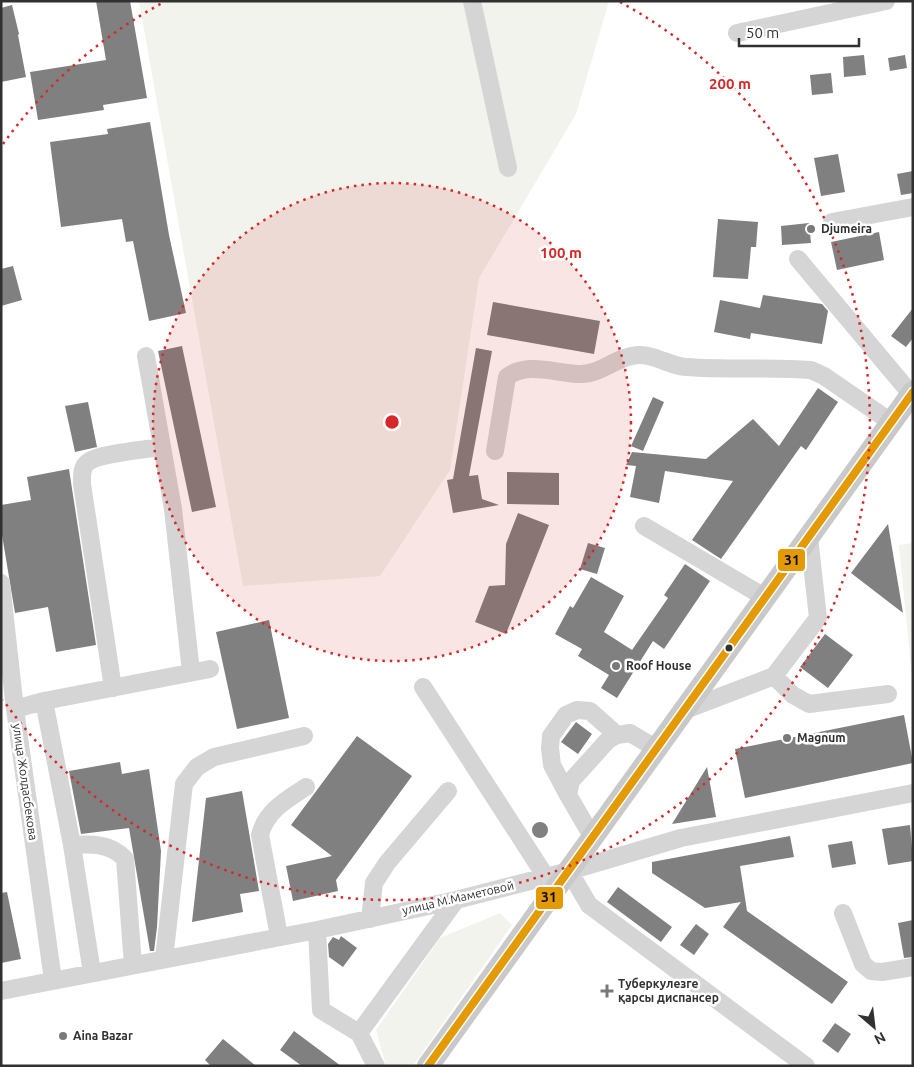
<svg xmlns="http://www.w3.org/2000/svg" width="914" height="1067" font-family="Ubuntu,sans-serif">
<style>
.green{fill:#f1f3ec}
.building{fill:#808080}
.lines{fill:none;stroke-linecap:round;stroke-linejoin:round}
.minor{stroke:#d5d5d5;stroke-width:18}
.major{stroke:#c9c9c9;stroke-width:22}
.bus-1-casing{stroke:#fff;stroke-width:11}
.bus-1{stroke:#e39a05;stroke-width:8}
.ring{fill:none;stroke:#d62828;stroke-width:2.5;stroke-dasharray:2.5 5}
.poi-dot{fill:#797979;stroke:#fff;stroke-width:2}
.bus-dot{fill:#313131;stroke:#fff;stroke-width:2}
.labels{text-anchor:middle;stroke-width:5;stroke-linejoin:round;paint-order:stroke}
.poi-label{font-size:12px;font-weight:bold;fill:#313131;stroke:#fff;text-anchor:start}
.street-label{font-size:12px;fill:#313131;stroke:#fff}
.centre{fill:#d62828;stroke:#fff;stroke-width:2.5}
.ring-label{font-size:15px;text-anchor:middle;font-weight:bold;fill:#d62828;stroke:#fff;stroke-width:5;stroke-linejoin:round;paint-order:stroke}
.line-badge{stroke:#fff;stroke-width:2}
.pale-badge-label{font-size:14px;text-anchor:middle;font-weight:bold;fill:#111}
</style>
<rect width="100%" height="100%" fill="#fff"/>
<!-- green -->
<path class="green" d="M139 1H609L576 114 479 278 450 470 380 576 243 586Z
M913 543V687L899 545Z
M500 913 512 925 413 1066H386L376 1030 440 938Z"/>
<!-- building -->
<path class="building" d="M96 1H130L147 98 103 105 104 110 38 120 30 72 106 60Z
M12 5 19 34 18 35 26 77 1 82V8Z
M864 55 866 75 844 77 843 57Z
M905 55 907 68 890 71 888 58Z
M831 73 833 93 812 95 810 75Z
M150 122 169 235 186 313 149 321 133 241 126 242 122 219 61 227 50 142 108 134 107 129Z
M838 154 845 192 821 196 814 158Z
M913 171V193L901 195 897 174Z
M718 219 758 222 756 247H751L748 279 713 277Z
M809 223 811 243 782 245 781 226Z
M879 232 884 260 837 270 831 242Z
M13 266 22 300 1 306V269Z
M763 295 822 304 828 311 822 344 751 333 750 339 714 332 720 300 760 308Z
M493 302 600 321 594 354 487 335Z
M913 308V338L906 347 891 336Z
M182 346 216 507 192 512 158 351Z
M476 348 492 351 469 476 478 475 482 499 499 505 453 513 447 480 453 479Z
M818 388 838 402 806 450 801 446 721 559 692 540 733 481 665 471 659 503 630 497 636 466 626 465 632 452 706 459 753 419 779 446Z
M653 397 664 402 643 451 631 446Z
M88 402 97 447 75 452 65 406Z
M69 469 96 645 56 652 48 607 15 613 1 529V505L31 500 27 477Z
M507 472 559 473V505L507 504Z
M518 513 549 525 506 634 475 622 489 586 505 585 506 544Z
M888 524 903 613 851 573Z
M588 543 605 548 597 574 580 569Z
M685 564 710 581 664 649 653 641 617 698 601 688 609 675 578 656 582 649 555 634 570 606 573 608 591 577 624 596 604 632 632 650 668 598 664 595Z
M269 620 289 718 237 729 216 632Z
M825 634 853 655 828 688 800 667Z
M904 715 913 763 745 798 735 749Z
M576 722 592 734 578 754 561 742Z
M357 736 412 776 336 880 338 891 293 901 286 866 332 856 291 825Z
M120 762 122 774 149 769 161 851 157 927 154 951H150L129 828 81 834 69 771Z
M707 767 716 817 672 824Z
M242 791 259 891 240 894 243 912 192 922 206 798Z
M532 830a8 8 0 1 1 16 0a8 8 0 1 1-16 0Z
M910 825 913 861 888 865 882 829Z
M790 836 794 857 740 866 747 911 848 982 832 1004 723 927 741 902 705 908 652 873V862Z
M852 841 856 864 832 868 828 845Z
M618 887 672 927 661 942 607 902Z
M7 892 21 959 1 963V893Z
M913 920V957L904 958 898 923Z
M696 924 709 934 694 955 680 945Z
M341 936 357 948 343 967 329 957 328 944 333 937 339 940Z
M835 1023 851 1034 838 1053 822 1041Z
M294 1031 341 1066H302L280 1050Z
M223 1039 256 1066H211L205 1060Z"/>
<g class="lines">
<!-- minor -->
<path class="minor" d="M472 1 508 168
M737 33 886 1
M832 222 913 207
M798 259 911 394
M146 356 173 509 191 672
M495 451 507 377C528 361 557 374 581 374 602 374 617 356 638 355 654 354 670 366 686 367 727 370 770 367 811 370L824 376 891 422
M644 526 766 598
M1 583 15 709 53 980
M774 676 793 695 809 704 888 694
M423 687 546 877
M113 688 82 484C82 476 81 467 88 462 99 454 147 449 162 447
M15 709 44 701
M685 710 774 676 818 618 809 537
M568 795 552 765 550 748 551 736 566 715 577 710 590 711 617 735
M593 838 568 795 571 781 608 740 617 735 630 733 657 749
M72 845 44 701 210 669
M569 871 589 905 806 1066
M843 913 863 964 871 971 882 972 913 967
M370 919 374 883 387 863 448 791
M317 930 321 1010 359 1033
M279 936 260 835C266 811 286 800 306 787
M164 959 184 784 197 767 214 757 304 736
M92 973 72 845C91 844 111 843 125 859L133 965
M1 991 317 930 456 900 569 871 681 838 913 793
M376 1066 359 1033 456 900"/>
<!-- major -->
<path class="major" d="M428 1066 913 392"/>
<defs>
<path id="bus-1" d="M428 1066 913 392"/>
</defs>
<!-- bus-1 casing -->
<use href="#bus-1" class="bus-1-casing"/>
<!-- bus-1 -->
<use href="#bus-1" class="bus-1"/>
</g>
<!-- distance rings -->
<circle cx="392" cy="422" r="239" fill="#d62828" fill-opacity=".12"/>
<g class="ring">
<circle cx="392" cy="422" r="239"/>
<path d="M3 144A478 478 0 0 1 164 2M620 2A478 478 0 1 1 3 700"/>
</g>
<!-- markers -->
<g class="poi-dot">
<circle cx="811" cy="229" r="5"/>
<circle cx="616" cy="666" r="5"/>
<circle cx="787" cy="738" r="5"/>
<path d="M604.5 983.5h5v5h5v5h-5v5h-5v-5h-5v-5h5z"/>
<circle cx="63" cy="1036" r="5"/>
</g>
<circle class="bus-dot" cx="729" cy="648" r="4.5"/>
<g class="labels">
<!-- poi labels -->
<g class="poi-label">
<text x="821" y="233">Djumeira</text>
<text x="626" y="670">Roof House</text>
<text x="797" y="742">Magnum</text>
<text x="618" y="988">Туберкулезге<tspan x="618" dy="14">қарсы диспансер</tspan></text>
<text x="73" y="1040">Aina Bazar</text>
</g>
<!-- street labels -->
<g class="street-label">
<text transform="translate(25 782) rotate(82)" y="4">улица Жолдасбекова</text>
<text transform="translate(458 898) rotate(-13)" y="4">улица М.Маметовой</text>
</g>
</g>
<circle cx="392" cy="422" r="8" class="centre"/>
<g class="ring-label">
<text x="730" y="89">200 m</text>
<text x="561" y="258">100 m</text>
</g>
<g class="line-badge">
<rect x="777" y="548" width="29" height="24" rx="5" fill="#e39a05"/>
<rect x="535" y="886" width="29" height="24" rx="5" fill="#e39a05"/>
</g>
<g class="pale-badge-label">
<text x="792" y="565">31</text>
<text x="549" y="902">31</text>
</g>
<!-- border -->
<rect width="914" height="1067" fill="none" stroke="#313131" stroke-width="5"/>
<!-- north arrow -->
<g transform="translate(874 1027) rotate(152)" stroke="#ffffff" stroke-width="4" paint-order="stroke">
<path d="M0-4L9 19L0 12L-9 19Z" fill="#313131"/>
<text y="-8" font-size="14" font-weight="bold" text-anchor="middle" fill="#313131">N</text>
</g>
<!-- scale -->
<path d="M739 38v8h120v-8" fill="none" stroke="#313131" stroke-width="2.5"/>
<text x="746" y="38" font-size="15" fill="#313131" stroke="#ffffff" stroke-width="4" paint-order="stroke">50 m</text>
</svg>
